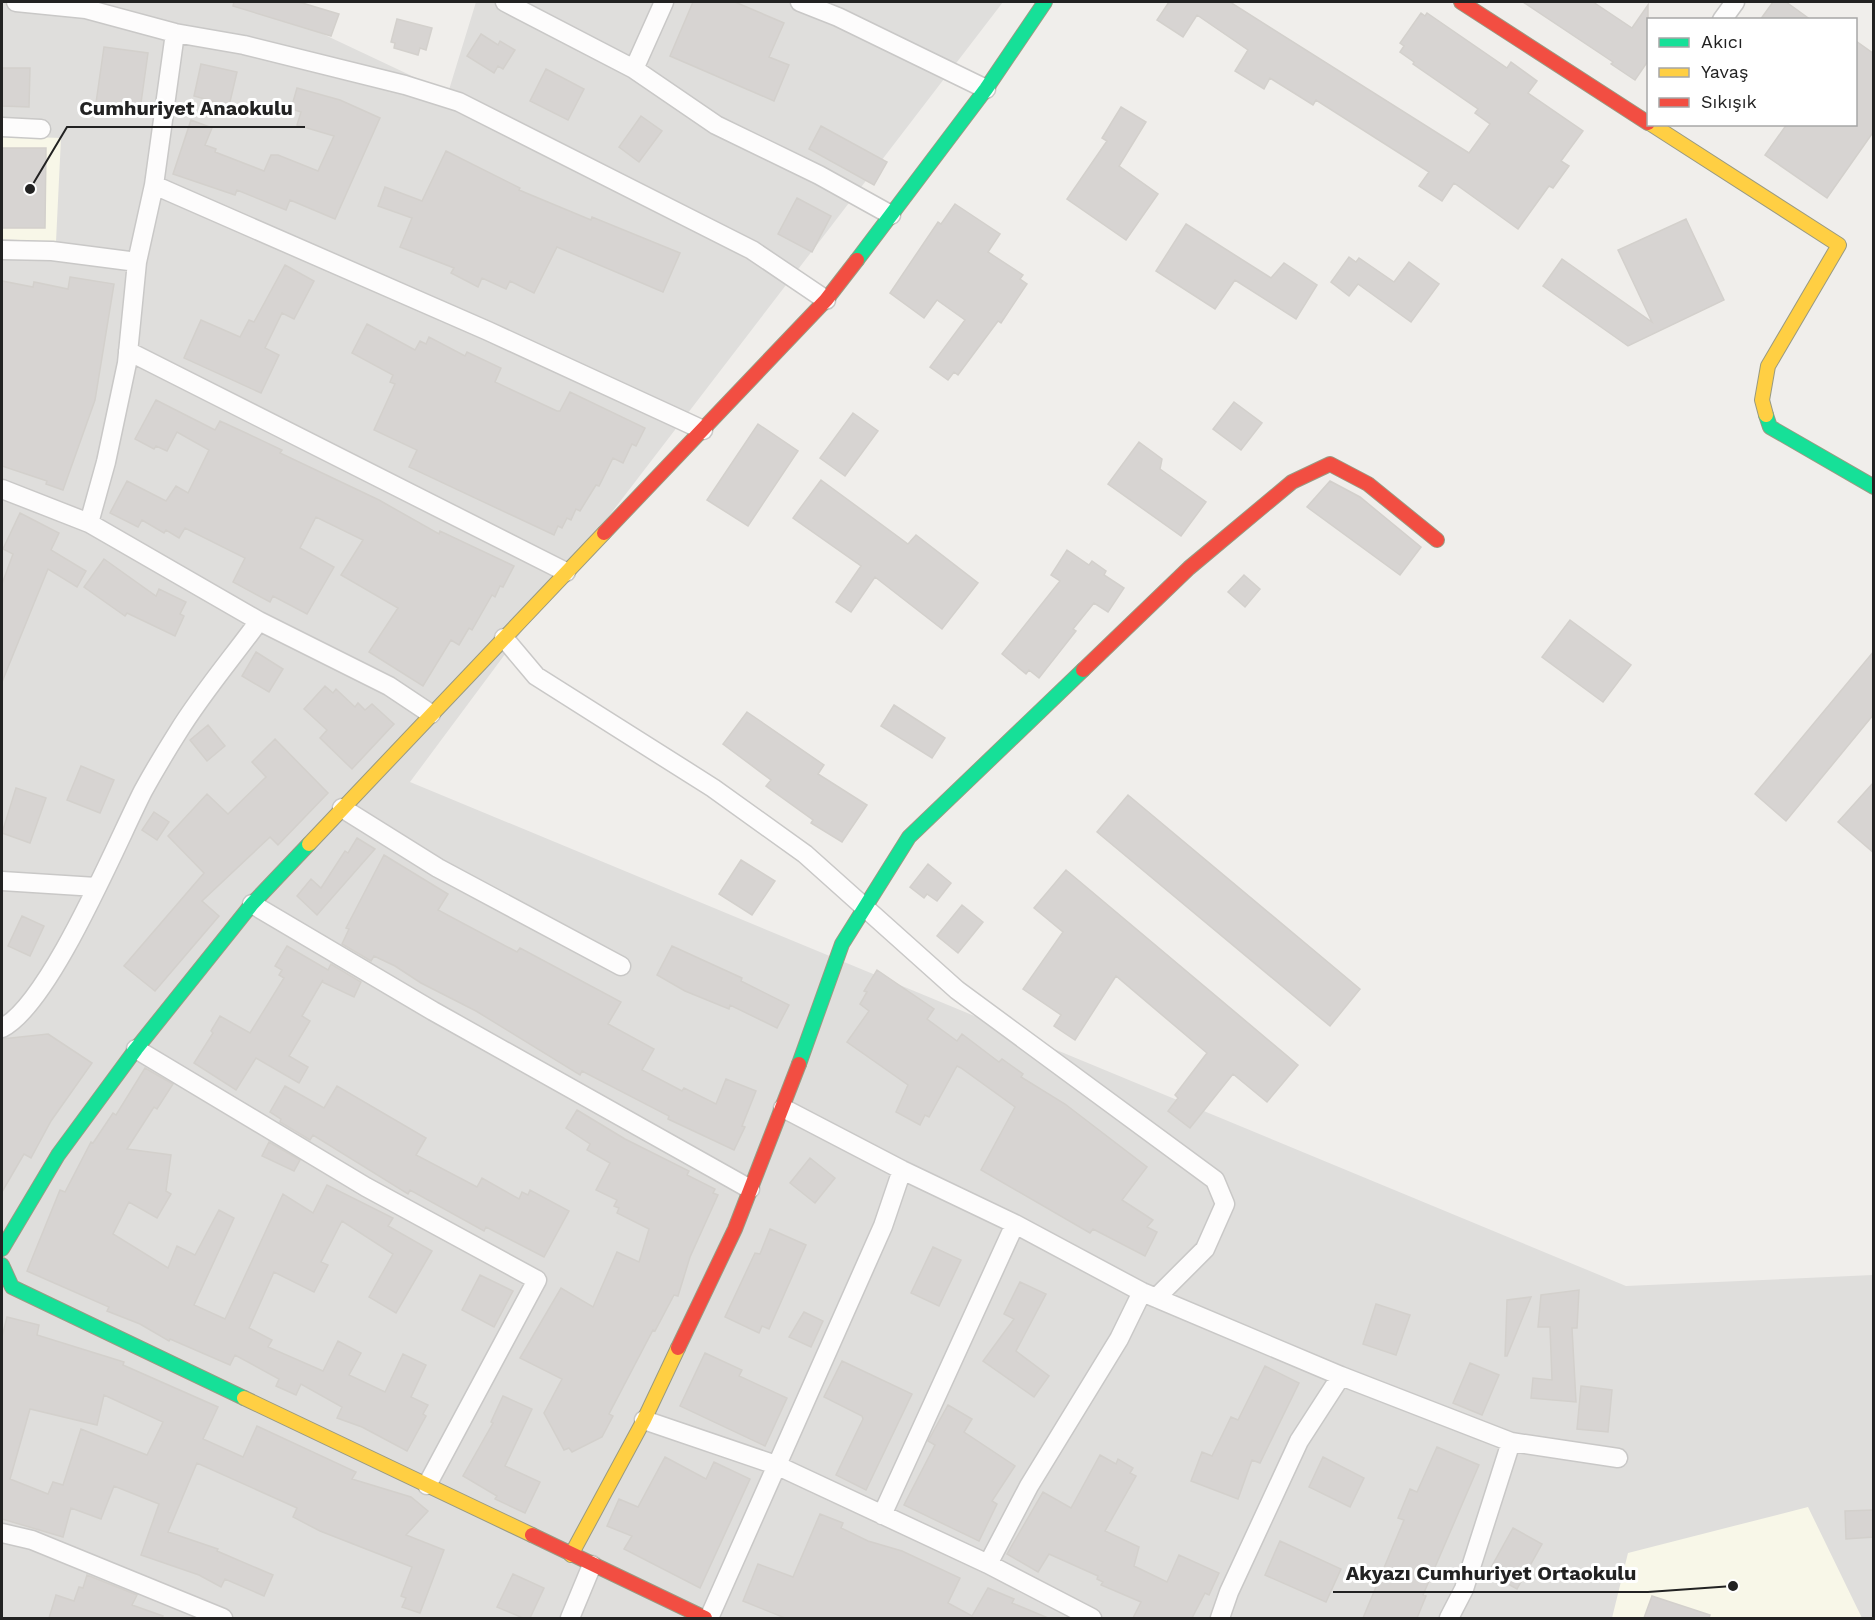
<svg xmlns="http://www.w3.org/2000/svg" width="1875" height="1620" font-family="'Work Sans',sans-serif">
<style>
.residential{fill:#dfdedc}
.education{fill:#f8f7e8}
.building{fill:#d7d4d2;stroke:#d3d0cc;stroke-width:1.5;fill-rule:evenodd}
.lines{fill:none;stroke-linecap:round;stroke-linejoin:round}
.street-casing{stroke:#c9c8c7;stroke-width:21}
.fast-casing{stroke:#999a82;stroke-width:16}
.slow-casing{stroke:#999a82;stroke-width:16}
.jam-casing{stroke:#999a82;stroke-width:16}
.street{stroke:#fdfcfc;stroke-width:18}
.fast{stroke:#16e098;stroke-width:14}
.slow{stroke:#ffcf43;stroke-width:14}
.jam{stroke:#f24e42;stroke-width:14}
.leader{fill:none;stroke:#222;stroke-width:2}
.callout-dot{fill:#222;stroke:#fff;stroke-width:2}
.callout-label{font-size:20px;text-anchor:middle;font-weight:bold;fill:#222;stroke:#fff;stroke-width:6;stroke-linejoin:round;paint-order:stroke}
</style>
<rect width="100%" height="100%" fill="#f0eeeb"/>
<!-- residential -->
<path class="residential" d="M2 2H255L448 93 476 2H1003L566 572 410 782 1626 1286 1873 1275V1618H2Z"/>
<!-- education -->
<path class="education" d="M2 136 61 138 56 242 2 239Z
M1808 1507 1862 1618H1612L1628 1553Z"/>
<!-- building -->
<path class="building" d="M234 2H299L339 14 331 36 233 6Z
M693 2H735L784 23 769 57 789 65 774 101 670 56Z
M1169 2H1230L1469 153 1490 124 1475 113 1478 109 1413 64 1414 62 1400 52 1404 46 1400 43 1421 13 1425 16 1427 13 1507 68 1511 62 1537 81 1528 93 1583 131 1561 161 1569 166 1553 188 1549 186 1518 229 1454 183 1442 201 1419 186 1429 172 1316 100 1313 105 1270 78 1264 89 1235 71 1248 50 1197 15 1183 37 1157 20Z
M1523 2H1593L1632 28 1648 5V61L1635 80 1611 64 1613 62Z
M1773 2H1786L1811 20H1760Z
M397 19 432 28 426 50 420 48 418 55 394 48 395 43 391 42Z
M481 34 498 45 500 41 515 50 503 69 498 66 494 73 467 56Z
M1856 41 1874 54V131L1827 198 1765 155 1787 124H1856Z
M104 47 148 53 139 117 95 110Z
M201 64 237 72 229 106 194 96Z
M2 68H30L29 107 2 106Z
M546 69 584 89 568 120 530 101Z
M297 88 340 100 380 118 335 219 290 200 286 210 237 190 235 195 173 174 191 120 212 128 205 145 216 149 215 152 264 171 271 155H278L318 171 334 136 297 125 301 112 291 109Z
M1121 107 1146 122 1119 166 1158 194 1126 240 1067 199 1107 141 1102 138Z
M641 116 662 131 639 162 619 147Z
M821 126 887 162 874 185 809 149Z
M2 148H46L45 228H2Z
M446 151 520 188 519 190 591 220 592 217 680 253 663 292 557 247 534 293 510 281 506 289 482 278 478 287 451 273 454 268 400 247 412 218 378 206 385 187 422 201Z
M797 198 831 216 812 252 778 234Z
M955 204 1000 234 988 252 1023 275 1020 279 1027 284 1001 323 998 321 958 375 954 372 948 380 930 367 965 320 937 300 924 318 890 293 938 222 941 224Z
M1686 219 1724 300 1628 346 1543 286 1562 259 1652 322 1618 250Z
M1186 224 1271 278 1284 263 1317 285 1296 319 1235 280 1215 309 1156 271Z
M1349 257 1356 262 1359 258 1394 282 1409 262 1439 284 1411 322 1358 284 1349 296 1331 282Z
M285 265 314 281 294 319 282 313 265 348 279 355 261 393 184 358 201 320 240 337 249 320 254 322Z
M70 277 114 284 95 400 63 490 46 484 47 481 2 466V281L33 287 34 282 68 289Z
M367 324 415 350 420 341 426 344 429 337 465 356 467 352 501 368 495 382 557 411H560L570 392 645 428 636 446 632 444 623 463 613 458 599 486 596 485 580 511 576 509 571 520 567 518 562 528 558 526 554 535 409 467 417 450 374 430 395 384 390 382 393 375 352 353Z
M156 400 215 430 220 421 246 433 282 450 280 453 379 500 439 534 440 531 514 566 503 587 500 586 495 597 492 595 472 630 469 628 459 645 451 640 423 686 369 652 398 608 341 575 363 540 316 517 300 548 334 567 307 614 273 596 270 602 233 582 245 558 185 528 179 538 166 530 164 533 142 520 138 527 110 513 127 481 166 501 176 486 188 493 209 450 177 432 167 451 156 446 154 449 135 439Z
M1234 402 1262 423 1241 450 1213 429Z
M853 413 878 431 845 476 820 458Z
M758 424 798 451 748 526 707 500Z
M1139 442 1162 459 1160 469 1206 502 1181 536 1108 484Z
M821 480 908 544 916 535 978 583 942 629 875 577 851 612 836 602 861 566 793 518Z
M1330 481 1360 497 1421 547 1400 575 1307 507Z
M20 513 59 533 51 550 86 571 77 587 48 569 2 682V584L13 554 3 549Z
M1067 550 1089 565 1092 561 1106 571 1104 575 1124 588 1108 612 1094 603 1073 629 1076 631 1039 678 1029 670 1026 674 1002 654 1060 581 1051 575Z
M104 559 156 596 159 589 186 602 180 614 184 616 175 636 127 613 125 616 84 587Z
M1244 575 1260 589 1245 607 1228 592Z
M1570 620 1631 665 1603 702 1542 657Z
M1874 651V714L1786 821 1755 794Z
M256 652 283 669 269 692 242 676Z
M325 686 333 693 336 689 355 707 358 703 365 710 372 704 394 724 352 769 320 738 327 730 304 709Z
M894 705 945 738 932 758 881 726Z
M747 712 824 765 818 774 867 805 842 842 811 823 813 820 766 786 771 780 723 744Z
M208 725 225 746 207 761 190 740Z
M275 739 328 793 278 845 270 837 202 901 219 916 155 991 124 966 204 873 168 836 207 794 228 814 266 777 252 762Z
M81 766 114 780 100 813 67 800Z
M1874 782V853L1838 822Z
M16 788 46 798 30 843 2 833Z
M1128 795 1360 989 1330 1026 1097 832Z
M154 812 169 822 157 840 142 830Z
M357 838 375 849 317 915 297 896 311 879 321 888 345 851 348 853Z
M384 855 448 894 438 910 517 952 520 948 621 1002 608 1024 654 1049 642 1070 682 1091 684 1088 716 1104 726 1079 756 1091 742 1126 745 1127 734 1150 668 1119 669 1116 582 1071 580 1075 476 1011 421 983 395 966 374 956 371 961 342 944 349 929 346 928Z
M741 860 775 881 752 915 719 894Z
M928 864 951 883 937 901 927 894 924 898 910 887Z
M1066 870 1298 1065 1267 1102 1233 1074 1190 1128 1168 1111 1178 1098 1175 1095 1207 1053 1116 976 1075 1040 1054 1026 1061 1015 1023 989 1063 932 1034 908Z
M962 905 983 922 958 953 937 936Z
M22 916 44 926 30 956 8 946Z
M287 946 328 970 331 964 361 982 354 997 322 982 323 980 302 1016 310 1021 289 1056 308 1067 299 1083 256 1058 236 1090 194 1063 213 1033 211 1031 220 1016 250 1033 284 978 279 975 282 970 275 966Z
M672 946 742 978 741 981 789 1005 777 1028 730 1005 729 1009 685 991 657 975Z
M877 970 934 1009 927 1019 957 1041 962 1034 999 1062 1002 1059 1023 1074 1021 1077 1065 1104 1147 1167 1122 1200 1153 1220 1147 1227 1157 1232 1145 1256 1093 1229 1090 1233 981 1170 1015 1107 961 1068 957 1066 929 1117 925 1115 920 1125 896 1112 908 1085 847 1042 869 1011 860 1004 867 992 864 991Z
M48 1034 92 1063 51 1121 31 1158 24 1154 2 1192V1039Z
M145 1068 173 1084 157 1109 154 1107 127 1149 171 1155 166 1191 171 1194 157 1218 129 1202 113 1234 168 1268 177 1246 195 1255 219 1210 234 1218 194 1305 225 1319 283 1194 313 1213 327 1185 393 1218 388 1226 432 1251 396 1313 369 1297 393 1254 342 1221 321 1262 328 1265 314 1292 274 1272 249 1328 272 1340 268 1347 323 1371 338 1341 361 1353 349 1375 385 1392 403 1354 426 1365 411 1397 428 1405 423 1414 426 1416 407 1451 362 1427 337 1418 342 1407 301 1384 296 1395 276 1386 279 1379 235 1355 230 1365 170 1339 169 1341 140 1324 107 1311 109 1307 27 1271 60 1190 65 1192 91 1142 93 1143 113 1113 116 1115Z
M285 1086 324 1108 337 1086 426 1138 416 1155 477 1187 482 1178 519 1199 522 1192 528 1195 530 1190 569 1211 544 1257 486 1227 484 1231 410 1190 408 1194 313 1135 310 1140 280 1122 281 1119 270 1112Z
M577 1110 625 1139 689 1171 687 1175 715 1189 713 1193 718 1195 690 1257 678 1296 674 1295 655 1331 653 1330 609 1414 613 1416 602 1437 572 1452 569 1448 564 1450 544 1413 562 1379 520 1358 561 1288 593 1307 617 1252 639 1262 649 1229 617 1213 619 1208 614 1206 617 1200 596 1190 610 1163 587 1150 590 1144 566 1128Z
M269 1142 300 1160 294 1171 262 1156Z
M810 1158 835 1178 815 1203 790 1183Z
M770 1229 806 1245 769 1329 762 1326 759 1333 725 1317 755 1253 760 1254Z
M933 1247 961 1260 939 1306 911 1293Z
M480 1275 513 1291 494 1327 462 1310Z
M1020 1282 1046 1294 1016 1351 1049 1376 1034 1397 983 1361 1014 1319 1004 1314Z
M1579 1290 1577 1328H1572L1576 1402 1531 1398 1533 1378 1552 1380 1550 1327H1538L1541 1295Z
M1531 1297 1507 1356H1505L1507 1300Z
M1376 1304 1410 1315 1396 1355 1363 1344Z
M804 1312 823 1321 811 1347 789 1337Z
M7 1317 39 1325 37 1335 124 1362 123 1365 218 1407 203 1439 243 1457 257 1426 356 1472 352 1479 411 1497 428 1511 406 1535 444 1550 420 1613 402 1607 406 1598 401 1596 412 1567 320 1531 293 1517 297 1508 197 1463 168 1532 218 1549 217 1551 273 1575 264 1596 225 1579 221 1587 199 1575 141 1555 159 1504 114 1486 101 1519 71 1508 63 1537 2 1519V1337ZM104 1395 163 1422 147 1455 81 1429 63 1485 53 1482 48 1494 10 1479 30 1409 97 1425Z
M705 1353 742 1370 739 1376 787 1398 765 1446 680 1406Z
M842 1361 912 1394 866 1490 836 1475 863 1419 862 1416 824 1397Z
M1470 1363 1499 1375 1482 1415 1453 1403Z
M1265 1366 1299 1383 1260 1463 1252 1460 1238 1499 1191 1481 1202 1452 1212 1456 1231 1417 1238 1420Z
M1581 1386 1612 1390 1608 1432 1577 1429Z
M503 1396 532 1409 505 1466 540 1482 525 1513 495 1499 497 1496 463 1476 493 1423 491 1422Z
M948 1405 972 1419 964 1432 1015 1466 992 1501 997 1504 979 1541 904 1505 935 1445 928 1441Z
M1437 1447 1479 1465 1423 1595 1426 1596 1417 1618H1363L1404 1520 1398 1518 1410 1489 1417 1492Z
M1100 1455 1116 1464 1118 1459 1133 1468 1130 1473 1136 1476 1105 1531 1139 1547 1134 1566 1167 1582 1179 1555 1219 1573 1209 1595 1205 1593 1192 1618H1133L1141 1602 1101 1585 1103 1582 1097 1579 1098 1576 1049 1554 1038 1572 1007 1554 1043 1492 1071 1508Z
M665 1457 706 1479 714 1462 750 1479 700 1588 624 1549 632 1536 607 1526 619 1499 638 1507Z
M1323 1457 1364 1478 1350 1507 1309 1487Z
M1874 1510V1537L1846 1539 1845 1511Z
M820 1514 843 1523 841 1528 868 1541 902 1551 960 1578 948 1603 972 1616 988 1588 1014 1599 1012 1603 1048 1618H785L743 1601 758 1564 793 1577Z
M1513 1528 1542 1544 1517 1589 1488 1573Z
M1280 1541 1341 1569 1326 1602 1265 1575Z
M513 1574 544 1588 530 1618H523L497 1607Z
M87 1575 137 1595 132 1605 163 1616 162 1618H49L56 1595 74 1601 79 1587 83 1588Z
M1652 1596 1710 1615 1709 1618H1644Z"/>
<g class="lines">
<defs>
<path id="street" d="M16 2 86 9 175 33 244 45 405 85 459 102 752 250 826 300
M505 2 634 69 716 125 819 175 891 215
M800 2 838 17 986 89
M1722 20 1735 2
M634 69 664 2
M2 127 41 129
M154 185 488 331 703 430
M2 250 52 251 137 262
M128 351 566 572
M2 489 89 523 259 621 389 686 431 714
M89 523 106 462 127 363 137 262 154 185 175 33
M504 638 536 676 713 788 805 854 957 990 1215 1180 1225 1204 1205 1249 1156 1298
M342 808 438 868 621 966
M2 881 96 887
M252 904 433 1011 750 1189
M2 1028C50 1004 116 844 143 791 154 771 166 751 178 732 202 693 232 658 259 621
M136 1049 366 1187 537 1280 427 1485
M783 1108 902 1170 1015 1224 1142 1292 1341 1376 1511 1442 1618 1458
M644 1420 776 1465 988 1564 1092 1618
M882 1515 1015 1224
M2 1533 32 1540 223 1618
M988 1564 1029 1486 1119 1339 1142 1292
M570 1618 592 1565
M709 1618 883 1226 902 1170
M1220 1618 1229 1592 1299 1441 1341 1376
M1449 1618 1464 1589 1511 1442"/>
<path id="fast" d="M857 260 986 89 1045 2
M1766 415 1770 427 1874 487
M799 1064 842 944 909 837 1083 670
M2 1249 58 1155 136 1049 252 904 309 844
M2 1265 12 1287 244 1398"/>
<path id="slow" d="M1651 124 1839 245 1768 366 1762 400 1766 415
M309 844 604 533
M244 1398 532 1535
M571 1555 644 1420 678 1348"/>
<path id="jam" d="M1461 2 1648 123
M604 533 826 300 857 260
M1083 670 1189 568 1292 482 1330 464 1368 484 1437 540
M678 1348 735 1229 799 1064
M532 1535 705 1618"/>
</defs>
<!-- street casing -->
<use href="#street" class="street-casing"/>
<!-- fast casing -->
<use href="#fast" class="fast-casing"/>
<!-- slow casing -->
<use href="#slow" class="slow-casing"/>
<!-- jam casing -->
<use href="#jam" class="jam-casing"/>
<!-- street -->
<use href="#street" class="street"/>
<!-- fast -->
<use href="#fast" class="fast"/>
<!-- slow -->
<use href="#slow" class="slow"/>
<!-- jam -->
<use href="#jam" class="jam"/>
</g>
<!-- callouts -->
<path class="leader" d="M30 189L67 127H305M1733 1586L1648 1592H1333"/>
<g class="callout-dot">
<circle cx="30" cy="189" r="6"/>
<circle cx="1733" cy="1586" r="6"/>
</g>
<g class="callout-label">
<text x="186" y="115">Cumhuriyet Anaokulu</text>
<text x="1491" y="1580">Akyazı Cumhuriyet Ortaokulu</text>
</g>
<!-- border -->
<rect width="1875" height="1620" fill="none" stroke="#222222" stroke-width="6"/>
<!-- legend -->
<rect x="1647" y="18" width="210" height="108" fill="#ffffff" stroke="#a7a7a7" stroke-width="1.5"/>
<rect x="1659" y="38" width="30" height="9" fill="#16e098" stroke="#a7a7a7" stroke-width="1.5"/>
<text x="1701" y="48" font-size="18" fill="#222222">Akıcı</text>
<rect x="1659" y="68" width="30" height="9" fill="#ffcf43" stroke="#a7a7a7" stroke-width="1.5"/>
<text x="1701" y="78" font-size="18" fill="#222222">Yavaş</text>
<rect x="1659" y="98" width="30" height="9" fill="#f24e42" stroke="#a7a7a7" stroke-width="1.5"/>
<text x="1701" y="108" font-size="18" fill="#222222">Sıkışık</text>
</svg>
